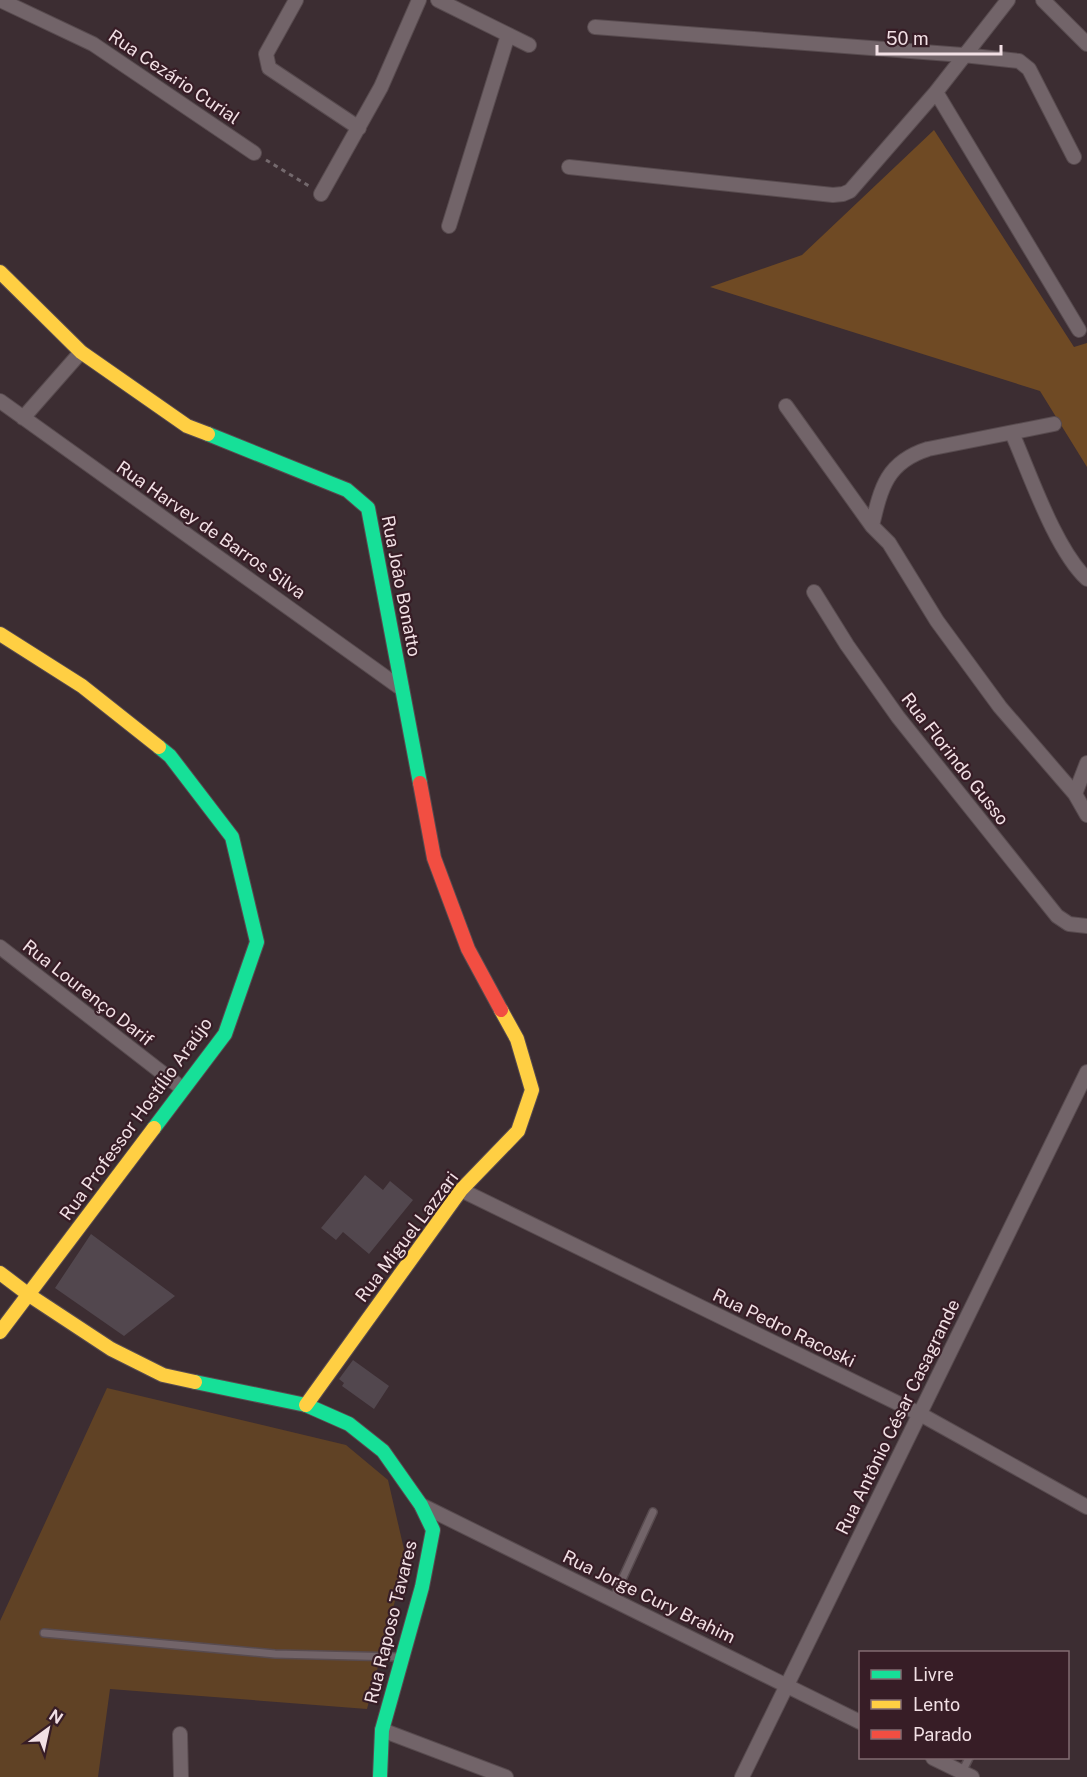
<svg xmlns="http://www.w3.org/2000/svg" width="1087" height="1777" font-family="'Public Sans',sans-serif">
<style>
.green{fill:#604225}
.forest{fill:#6f4a24}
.building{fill:#52474e}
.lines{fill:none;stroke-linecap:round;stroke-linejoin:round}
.lane-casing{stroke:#584b4f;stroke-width:10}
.street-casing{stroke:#584b4f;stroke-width:16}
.fast-casing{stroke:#584b4f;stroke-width:16}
.slow-casing{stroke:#584b4f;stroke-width:16}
.jam-casing{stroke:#584b4f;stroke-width:16}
.path{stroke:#74696d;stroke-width:3;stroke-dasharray:4.5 4.5;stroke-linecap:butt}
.lane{stroke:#726469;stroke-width:7}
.street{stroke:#726469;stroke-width:14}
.fast{stroke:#16e098;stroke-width:14}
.slow{stroke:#ffcf43;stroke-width:14}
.jam{stroke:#f24e42;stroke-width:14}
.labels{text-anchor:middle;stroke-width:4.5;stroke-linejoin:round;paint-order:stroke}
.street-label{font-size:18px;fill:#f2e0e5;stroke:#371d26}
</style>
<rect width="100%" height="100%" fill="#3c2d32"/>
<!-- green -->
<path class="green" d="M107 1388 346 1445 388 1480 406 1558 367 1709 110 1689 98 1777H0V1621Z"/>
<!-- forest -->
<path class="forest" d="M934 130 1074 347 1087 343V467L1040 391 710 287 802 255Z"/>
<!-- building -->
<path class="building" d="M365 1175 383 1190 390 1181 413 1200 369 1254 343 1232 336 1240 321 1228Z
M91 1234 175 1296 124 1336 55 1288Z
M353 1360 389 1386 374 1409 342 1386 344 1383 339 1379Z"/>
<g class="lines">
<defs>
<path id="lane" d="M613 1599 653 1512
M44 1633 275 1654 400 1657
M962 1772 969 1758"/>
<path id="street" d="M0 0 93 44 254 153
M296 0 266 54 269 68 359 128
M438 0 529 45
M1043 0 1087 44
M595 27 963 55 1019 61 1029 69 1074 157
M936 92 1079 330
M569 167 833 195 843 194 850 191 936 92 1008 0
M321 194 381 87 419 0
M449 226 508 35
M0 401 402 689
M786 406 872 526 889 543 937 621 1000 707 1075 794 1087 815
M23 418 81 352
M1012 433C1030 474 1055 549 1087 579
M872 526C881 487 887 462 928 449L1054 424
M814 592 847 645 898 717 1057 916 1069 924 1087 926
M1075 794 1087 763
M0 947 183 1089
M461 1190 920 1414 1087 1507
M421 1505 860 1722
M382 1730 506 1777
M180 1734 181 1777
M933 1758 972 1777
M742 1777 1087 1072"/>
<path id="fast" d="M208 434 347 490 368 508 420 783
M154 1128 225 1034 257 942 232 837 170 756 159 747
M195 1382 306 1405 349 1424 383 1451 421 1505 433 1530 422 1587 382 1730 380 1777"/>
<path id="slow" d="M0 272 81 352 187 426 208 434
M0 634 82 686 159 747
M0 1273 29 1295 111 1349 163 1375 195 1382
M0 1332 154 1128
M306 1405 461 1190 518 1131 532 1090 517 1039 501 1010"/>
<path id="jam" d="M420 783 434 858 468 949 501 1010"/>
</defs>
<!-- lane casing -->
<use href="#lane" class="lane-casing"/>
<!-- street casing -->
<use href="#street" class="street-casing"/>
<!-- fast casing -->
<use href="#fast" class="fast-casing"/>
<!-- slow casing -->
<use href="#slow" class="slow-casing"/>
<!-- jam casing -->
<use href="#jam" class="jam-casing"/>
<!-- path -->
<path class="path" d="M266 160 309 186"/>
<!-- lane -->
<use href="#lane" class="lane"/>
<!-- street -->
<use href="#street" class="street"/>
<!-- fast -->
<use href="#fast" class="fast"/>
<!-- slow -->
<use href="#slow" class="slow"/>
<!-- jam -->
<use href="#jam" class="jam"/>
</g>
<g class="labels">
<!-- street labels -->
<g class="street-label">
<text transform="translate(174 77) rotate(34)" y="6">Rua Cezário Curial</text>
<text transform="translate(211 530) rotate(35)" y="6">Rua Harvey de Barros Silva</text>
<text transform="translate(401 586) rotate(79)" y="6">Rua João Bonatto</text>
<text transform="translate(955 759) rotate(52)" y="6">Rua Florindo Gusso</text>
<text transform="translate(88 993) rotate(38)" y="6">Rua Lourenço Darif</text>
<text transform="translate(136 1119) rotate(-54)" y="6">Rua Professor Hostílio Araújo</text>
<text transform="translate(407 1237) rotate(-53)" y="6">Rua Miguel Lazzari</text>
<text transform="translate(784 1328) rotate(26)" y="6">Rua Pedro Racoski</text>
<text transform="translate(898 1417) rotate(-64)" y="6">Rua Antônio César Casagrande</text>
<text transform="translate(649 1597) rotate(26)" y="6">Rua Jorge Cury Brahim</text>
<text transform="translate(391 1622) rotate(-76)" y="6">Rua Raposo Tavares</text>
</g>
</g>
<!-- legend -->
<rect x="859" y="1651" width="210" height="108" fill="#371d26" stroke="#826b72" stroke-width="1.5"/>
<rect x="871" y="1670" width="30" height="9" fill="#16e098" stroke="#826b72" stroke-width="1.5"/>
<text x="913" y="1681" font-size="18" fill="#f2e0e5">Livre</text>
<rect x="871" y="1700" width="30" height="9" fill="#ffcf43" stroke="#826b72" stroke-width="1.5"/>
<text x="913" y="1711" font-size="18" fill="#f2e0e5">Lento</text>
<rect x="871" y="1730" width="30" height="9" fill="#f24e42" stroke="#826b72" stroke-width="1.5"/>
<text x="913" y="1741" font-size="18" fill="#f2e0e5">Parado</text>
<!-- north arrow -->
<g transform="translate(48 1729) rotate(33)" stroke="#371d26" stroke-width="4.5" paint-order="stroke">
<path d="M0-4.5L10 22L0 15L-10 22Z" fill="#f2e0e5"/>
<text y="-9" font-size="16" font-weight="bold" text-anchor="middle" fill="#f2e0e5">N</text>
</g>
<!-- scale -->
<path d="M877 45v9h124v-9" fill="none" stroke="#f2e0e5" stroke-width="3"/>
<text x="886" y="45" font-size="18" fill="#f2e0e5" stroke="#371d26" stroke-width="4.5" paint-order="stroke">50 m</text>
</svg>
